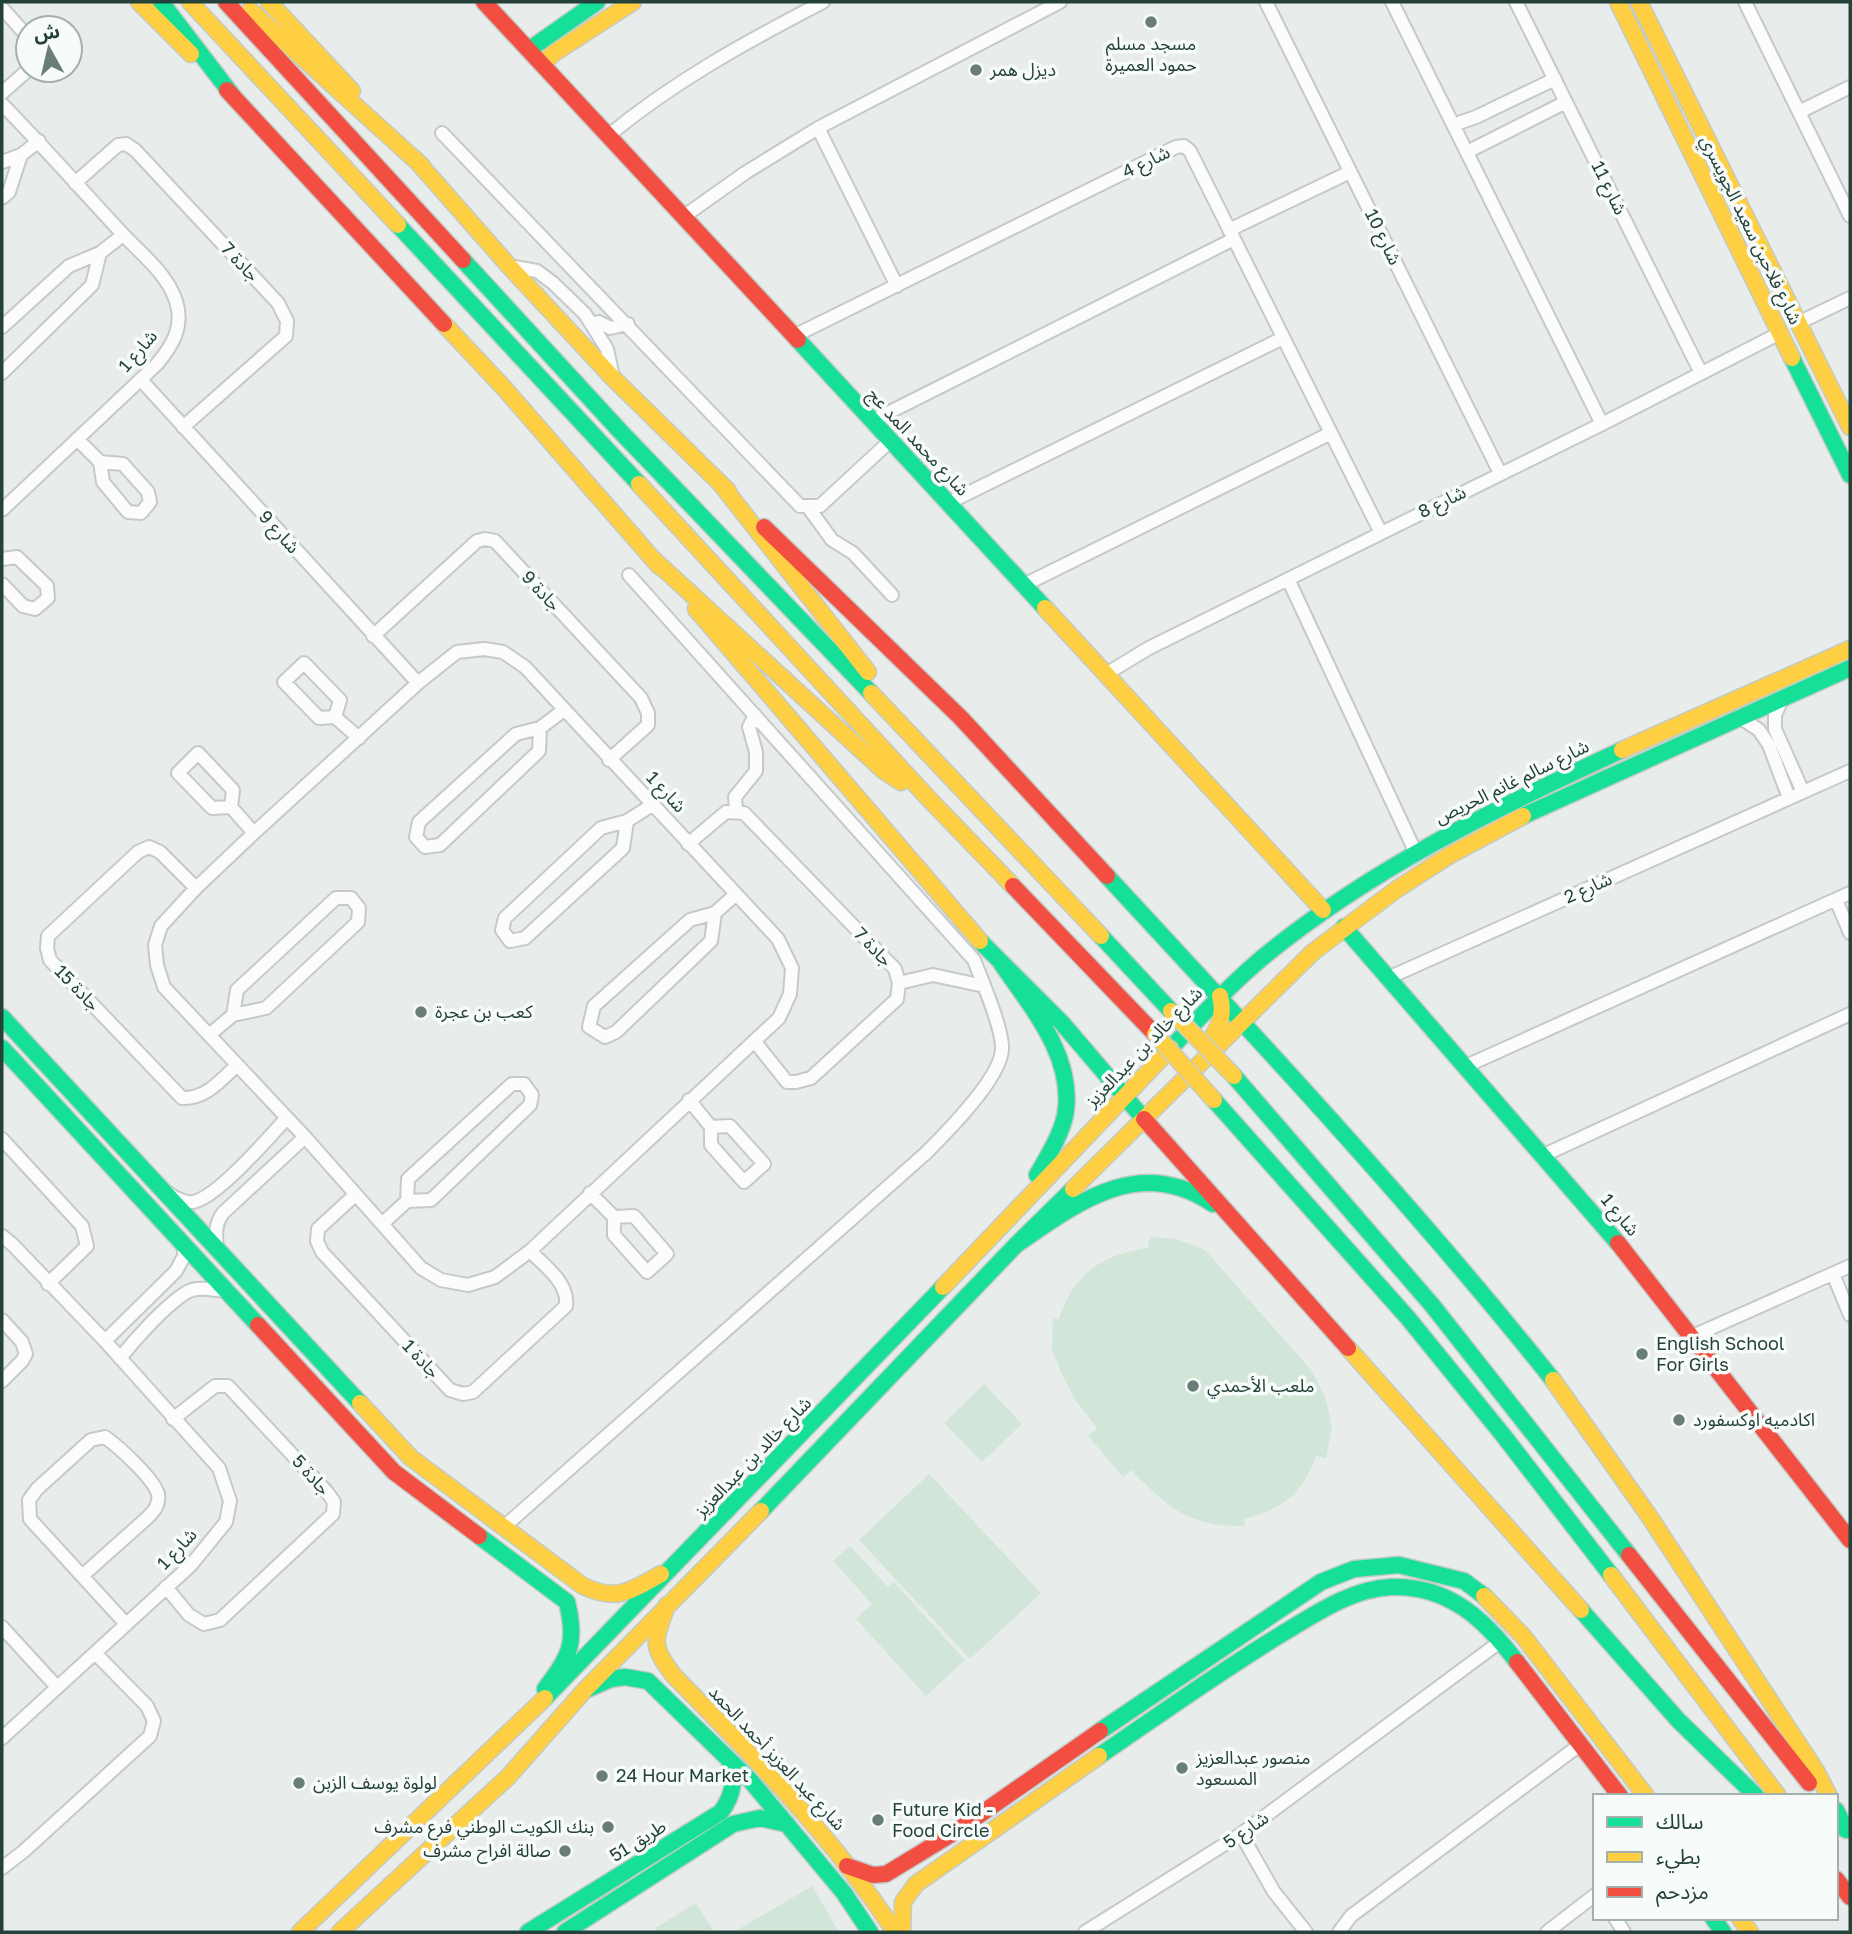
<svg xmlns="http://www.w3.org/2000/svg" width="1852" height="1934" font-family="'Golos Text','Noto Sans Arabic',sans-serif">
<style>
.green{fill:#d1e6d8}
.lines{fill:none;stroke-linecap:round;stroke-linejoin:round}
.street-casing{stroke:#c5cac8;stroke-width:16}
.fast-casing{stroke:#c3cbc8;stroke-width:19}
.slow-casing{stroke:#c3cbc8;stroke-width:19}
.jam-casing{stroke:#c3cbc8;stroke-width:19}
.street{stroke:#fcfcfc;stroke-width:12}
.fast{stroke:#16e098;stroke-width:16}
.slow{stroke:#ffcf43;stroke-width:16}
.jam{stroke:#f24e42;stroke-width:16}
.slow-bridge-casing{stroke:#c3ccc9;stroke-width:19;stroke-linecap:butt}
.slow-bridge{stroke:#ffcf43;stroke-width:16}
.poi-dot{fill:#697e78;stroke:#f7fbf9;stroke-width:2.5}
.labels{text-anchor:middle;stroke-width:7;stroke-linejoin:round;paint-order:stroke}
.poi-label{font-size:18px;fill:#24423a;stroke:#f7fbf9;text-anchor:start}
.street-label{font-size:18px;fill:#24423a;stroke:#f7fbf9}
</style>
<rect width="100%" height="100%" fill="#e8edeb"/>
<!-- green -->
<path class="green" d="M1150 1237 1177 1239 1205 1250 1312 1371 1326 1399 1332 1428 1326 1458 1316 1456C1301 1496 1284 1508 1244 1519L1245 1526C1188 1527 1169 1508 1131 1470L1123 1477 1088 1436 1097 1428 1076 1401 1061 1372 1052 1350 1053 1319H1059C1074 1273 1101 1255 1148 1248Z
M984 1384 1022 1424 982 1462 944 1423Z
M929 1474 1041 1593 970 1659 859 1540Z
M850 1546 888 1587 894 1582 965 1660 926 1696 856 1619 872 1604 833 1561Z
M812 1886 839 1932H734Z
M696 1903 713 1930 657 1932 655 1928Z"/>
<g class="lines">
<defs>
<path id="street" d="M1266 2 1500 473
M1392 2 1602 424
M1516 2 1701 373
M1745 2 1850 216
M2 8 28 37
M2 93 28 70
M2 104C42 145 80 188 119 230 139 253 166 271 176 301 184 326 173 345 157 364L2 510
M1799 112 1850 87
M1453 125 1476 117 1555 79
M818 128 897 286
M442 133 800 506H820L890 441
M608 136C674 81 748 41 823 2
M1467 152 1566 102
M2 162 21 155 39 141
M75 183 118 145 126 144 135 150 278 303 287 321 286 336 183 427
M2 198 9 192 21 155
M683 217 745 173 818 128 1060 2
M1229 230 1350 172
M509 266 537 271 553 283 585 314 607 349 613 377
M1798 323 1850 298
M593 324 599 322 610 328 628 324
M2 327 69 266 100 253 123 235
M794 336 1176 147 1184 146 1190 151 1381 533
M2 373 92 285 100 253
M141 380 418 683
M872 421 1234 239
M77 439 100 462 103 482 128 512 141 513 150 502 148 492 123 464 100 462
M948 503 1283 338
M808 507 832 540 853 553 892 595
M2 559 17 557 47 586 48 598 35 609 23 606 2 584
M1288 579 1415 851
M1024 585 1331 433
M373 636 477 541 485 539 495 541 641 698 648 713V725L609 760
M484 649 503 652 525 667 778 939 792 968 790 994 779 1018 530 1251 495 1277 468 1285 441 1280 421 1268 305 1137 164 987 157 965 155 945 161 926 196 888 254 833 418 683 457 652Z
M1106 674 1149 648 1602 424 1780 333
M1782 699 1775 715V729L1803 792
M335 717 340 700 304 663 284 682 319 718 335 717 359 738
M1741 718 1759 730 1769 745 1789 798
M540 728 539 751 440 845 425 847 416 837 419 822 516 734 540 728 564 710
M198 753 233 790 231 807 212 808 178 773Z
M231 807 254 833
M736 811 735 797 756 771V752L749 727 755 715
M627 821 623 848 525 938 510 941 502 930 505 918 601 828 627 821 652 805
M688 844 726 812 744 813 895 969 899 983 897 999 811 1078 796 1082H787L755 1042
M196 888 160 852 149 847 138 852 48 936 47 948 50 960 182 1098C206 1099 220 1081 237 1065
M1836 900 1850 933
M715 913 711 941 616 1032 605 1037 589 1027 594 1006 690 920 715 913 735 895
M1388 978 1850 771
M899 983 933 975 984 986
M209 1035 233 1015 266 1008 358 922 359 908 351 898H336L237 990 233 1015
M1466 1066 1850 893
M689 1100 711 1127V1145L744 1182 764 1164 730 1126 711 1127
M2 1139 82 1226 87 1246 48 1284
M1544 1155 1850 1014
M168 1193C175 1198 184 1203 193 1202 217 1198 268 1138 286 1119
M590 1193 614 1217V1235L647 1272 667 1254 634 1216 614 1217
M355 1195 318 1229 317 1241 322 1252 450 1390 463 1394 473 1392 566 1306C569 1283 545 1266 530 1251
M383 1223 407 1201 431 1200 530 1105 532 1095 524 1084H512L408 1179 407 1201
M2 1236 13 1245 105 1341 219 1468 230 1501 226 1522 191 1565 2 1738
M217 1250C216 1235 214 1225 223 1213L305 1137
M1833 1274 1850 1315
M2 1320 22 1342 26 1354 22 1361 2 1381
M1693 1336 1850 1266
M105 1341 176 1271 184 1256V1246
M120 1358C136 1338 166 1305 187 1292 198 1286 213 1290 225 1291
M505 1526 926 1153C947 1132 1001 1078 1002 1049 1003 1029 982 981 974 960L629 575
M82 1576 147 1518C154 1511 160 1505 158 1494 154 1479 119 1447 105 1437L91 1440 37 1489 29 1500 30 1519 126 1624
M166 1587 189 1615 204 1624 220 1620 333 1514 334 1502 327 1492 228 1386H215L173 1419
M2 1627 57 1687
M1241 1834 1274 1892 1306 1932
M2 1868 24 1851 150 1736 154 1721 147 1706 95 1653
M1615 1918 1624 1932
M1085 1932 1241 1834 1501 1641
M1339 1932 1351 1916 1581 1744
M1547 1932 1595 1895"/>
<path id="fast" d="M161 2 233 96
M530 49 597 2
M398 225 639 484
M463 260 620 431 871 693
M798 340 1045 608
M1792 358 1850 475
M1523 816 1850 668
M1107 876 1241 1021
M1344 927 1618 1243
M1101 936 1171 1011
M980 941 1062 1023 1144 1119
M1001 963C1031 1007 1076 1058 1065 1116 1060 1137 1048 1156 1037 1175
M2 1017 360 1403
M1241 1021C1349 1138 1454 1256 1553 1380
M2 1048 258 1325
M1171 1048C1200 1017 1229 986 1262 958 1370 869 1496 808 1622 750
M1234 1076 1432 1305 1629 1555
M1214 1100 1408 1318 1503 1435 1611 1575
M1016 1245C1077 1203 1139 1154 1213 1204
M761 1511 1016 1245 1073 1189
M479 1536 567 1602C577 1643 570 1656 545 1689
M1581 1610 1678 1720 1756 1796
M588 1689 611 1679 625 1677 648 1681 750 1780 844 1893 870 1932
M545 1698 943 1287
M1100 1731 1321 1582 1354 1569 1399 1565 1464 1581 1484 1596
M1099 1756C1159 1715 1218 1673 1280 1635 1314 1615 1350 1589 1391 1587 1449 1585 1485 1620 1517 1662
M1836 1810 1846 1830
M1713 1918 1723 1932
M528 1932 721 1812C734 1794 735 1781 729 1760
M565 1932 733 1824 760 1818 787 1824"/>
<path id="slow" d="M139 2 191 54
M190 2 398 225
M269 2 352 91
M1618 2 1792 358
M1639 2 1850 427
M250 10 422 166
M542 64 554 53 633 2
M415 159 509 266 613 378 728 491
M444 324 504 388 659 566
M720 483 868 672
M639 484 930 800 1013 886
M653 559 883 770 901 782
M1045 608 1323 910
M696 609 980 941
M871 693 1101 936
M1622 750 1850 649
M1208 1044C1219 1028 1225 1015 1220 996
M1073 1189 1313 952 1397 889 1450 855 1523 816
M943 1287 1171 1048
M1348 1348 1581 1610
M1553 1380 1649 1516 1816 1771 1829 1796
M360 1403 411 1458 583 1586C617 1602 631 1591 661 1574
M1611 1575 1778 1796
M1484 1596 1523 1636 1646 1796
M667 1605C654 1642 650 1645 675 1677 754 1757 833 1837 895 1932
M1740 1918 1750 1932
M300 1932 545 1698
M340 1932 508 1777 584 1691 761 1511
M902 1932 903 1902 916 1884 1099 1756"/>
<path id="jam" d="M226 2 463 260
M484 2 798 340
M227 90 444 324
M764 527 961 718 1107 876
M1013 886 1155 1034
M1144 1119 1348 1348
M1618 1243 1850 1540
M258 1325 394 1472 479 1536
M1629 1555 1809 1783
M1517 1662 1620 1796
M847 1866 873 1875 886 1874 955 1832 1100 1731
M1836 1879 1850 1897"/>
</defs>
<!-- street casing -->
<use href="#street" class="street-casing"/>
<!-- fast casing -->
<use href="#fast" class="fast-casing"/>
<!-- slow casing -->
<use href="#slow" class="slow-casing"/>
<!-- jam casing -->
<use href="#jam" class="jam-casing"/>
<!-- street -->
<use href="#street" class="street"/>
<!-- fast -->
<use href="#fast" class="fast"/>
<!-- slow -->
<use href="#slow" class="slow"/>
<!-- jam -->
<use href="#jam" class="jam"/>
<defs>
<path id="slow-bridge" d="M1171 1011 1234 1076
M1155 1034 1214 1100"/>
</defs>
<!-- slow-bridge casing -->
<use href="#slow-bridge" class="slow-bridge-casing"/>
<!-- slow-bridge -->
<use href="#slow-bridge" class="slow-bridge"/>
</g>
<!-- markers -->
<g class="poi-dot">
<circle cx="1151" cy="22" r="7"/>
<circle cx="976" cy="70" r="7"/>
<circle cx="421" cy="1012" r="7"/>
<circle cx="1642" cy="1354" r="7"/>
<circle cx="1193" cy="1386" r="7"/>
<circle cx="1679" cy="1420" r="7"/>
<circle cx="1182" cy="1768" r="7"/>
<circle cx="602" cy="1776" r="7"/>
<circle cx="299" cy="1783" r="7"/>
<circle cx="878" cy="1820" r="7"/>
<circle cx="608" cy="1827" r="7"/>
<circle cx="565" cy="1851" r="7"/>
</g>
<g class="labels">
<!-- poi labels -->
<g class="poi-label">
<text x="1151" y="50" text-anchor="middle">مسجد مسلم<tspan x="1151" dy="21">حمود العميرة</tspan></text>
<text x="990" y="76">ديزل همر</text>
<text x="435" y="1018">كعب بن عجرة</text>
<text x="1656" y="1350">English School<tspan x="1656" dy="21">For Girls</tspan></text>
<text x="1207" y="1392">ملعب الأحمدي</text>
<text x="1693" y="1426">اكادميه اوكسفورد</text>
<text x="1196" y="1764">منصور عبدالعزيز<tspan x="1196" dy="21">المسعود</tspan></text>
<text x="616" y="1782">24 Hour Market</text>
<text x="313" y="1789">لولوة يوسف الزبن</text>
<text x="892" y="1816">Future Kid -<tspan x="892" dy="21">Food Circle</tspan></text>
<text x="594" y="1833" text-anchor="end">بنك الكويت الوطني فرع مشرف</text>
<text x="551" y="1857" text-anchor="end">صالة افراح مشرف</text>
</g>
<!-- street labels -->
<g class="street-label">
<text transform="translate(1146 162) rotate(-26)" y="6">شارع 4</text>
<text transform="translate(1609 188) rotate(64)" y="6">شارع 11</text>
<text transform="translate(1751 230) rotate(64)" y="6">شارع فلاحبن سعيد الجويسري</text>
<text transform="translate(1383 237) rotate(64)" y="6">شارع 10</text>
<text transform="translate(240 262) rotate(47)" y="6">جادة 7</text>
<text transform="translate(138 351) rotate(-49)" y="6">شارع 1</text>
<text transform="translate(918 442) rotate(47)" y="6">شارع محمد المد عج</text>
<text transform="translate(1442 502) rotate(-26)" y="6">شارع 8</text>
<text transform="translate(279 532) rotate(48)" y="6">شارع 9</text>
<text transform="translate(541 591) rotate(47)" y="6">جادة 9</text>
<text transform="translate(1512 782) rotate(-26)" y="6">شارع سالم غانم الحريص</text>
<text transform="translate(666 792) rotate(47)" y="6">شارع 1</text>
<text transform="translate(1588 888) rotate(-24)" y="6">شارع 2</text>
<text transform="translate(873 947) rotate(46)" y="6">جادة 7</text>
<text transform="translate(77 988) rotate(46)" y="6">جادة 15</text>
<text transform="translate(1144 1047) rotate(-46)" y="6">شارع خالد بن عبدالعزيز</text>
<text transform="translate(1620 1215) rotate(50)" y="6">شارع 1</text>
<text transform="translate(421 1359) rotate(47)" y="6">جادة 1</text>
<text transform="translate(753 1457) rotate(-46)" y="6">شارع خالد بن عبدالعزيز</text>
<text transform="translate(311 1475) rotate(48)" y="6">جادة 5</text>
<text transform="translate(177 1549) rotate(-47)" y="6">شارع 1</text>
<text transform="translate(777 1758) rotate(47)" y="6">شارع عبد العزيز أحمد الحمد</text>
<text transform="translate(1246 1830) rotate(-35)" y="6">شارع 5</text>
<text transform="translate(638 1841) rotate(-32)" y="6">طريق 51</text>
</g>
</g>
<!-- border -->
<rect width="1852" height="1934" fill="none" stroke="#24423a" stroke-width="7"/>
<!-- legend -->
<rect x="1593" y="1794" width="245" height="126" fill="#f7fbf9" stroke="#a3b1ad" stroke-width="2"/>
<rect x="1607" y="1817" width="35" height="10" fill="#16e098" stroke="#a3b1ad" stroke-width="2"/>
<text x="1656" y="1829" font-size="21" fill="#24423a">سالك</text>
<rect x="1607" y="1852" width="35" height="10" fill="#ffcf43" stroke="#a3b1ad" stroke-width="2"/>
<text x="1656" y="1864" font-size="21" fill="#24423a">بطيء</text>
<rect x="1607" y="1887" width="35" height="10" fill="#f24e42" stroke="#a3b1ad" stroke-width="2"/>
<text x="1656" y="1899" font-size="21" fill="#24423a">مزدحم</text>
<!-- north arrow -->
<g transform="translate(49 49) rotate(352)"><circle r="33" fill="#f7fbf9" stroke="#a3b1ad" stroke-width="2"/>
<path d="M0-5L12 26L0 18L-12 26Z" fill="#697e78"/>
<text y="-10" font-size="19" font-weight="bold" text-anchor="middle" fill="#24423a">ش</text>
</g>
</svg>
